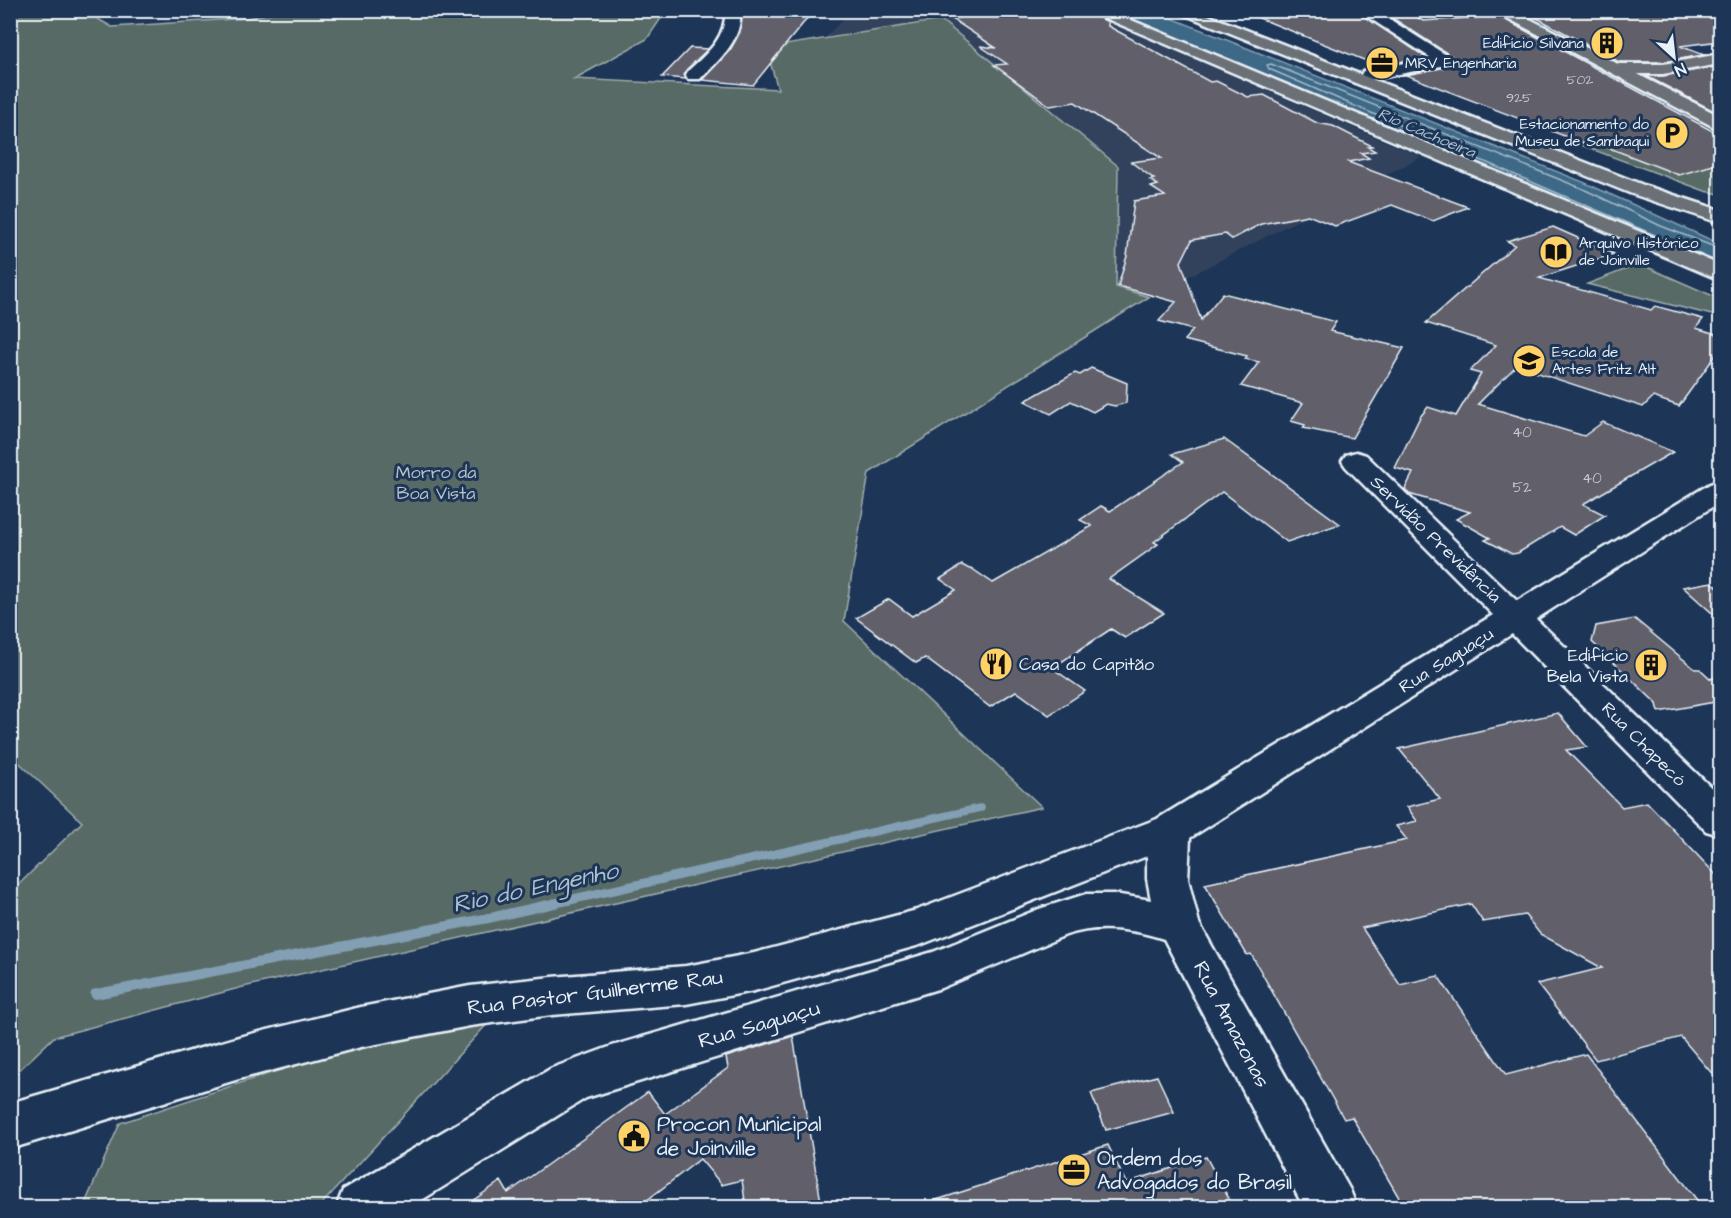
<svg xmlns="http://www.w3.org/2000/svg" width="1731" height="1218" font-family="'Architects Daughter',sans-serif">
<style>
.built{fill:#31425d}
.green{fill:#586b66;stroke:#a0aeaf;stroke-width:1.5}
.water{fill:#3e6886;stroke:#829fb4;stroke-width:1.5}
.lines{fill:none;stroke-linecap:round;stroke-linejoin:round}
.shore{stroke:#a4baca;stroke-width:1.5}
.stream{fill:#829fb4;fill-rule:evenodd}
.building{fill:#605f6a;stroke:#e8f1f8;stroke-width:1.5}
.minor-casing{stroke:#e8f1f8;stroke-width:5}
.major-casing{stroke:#e8f1f8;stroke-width:5}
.minor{fill:#1d3557;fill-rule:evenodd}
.major{fill:#6b6f75;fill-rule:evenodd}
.labels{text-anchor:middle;stroke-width:6;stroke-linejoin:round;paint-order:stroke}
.far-number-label{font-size:14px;fill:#c6ccd4}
.far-poi-label{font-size:15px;fill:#e8f1f8;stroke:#1d3557;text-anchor:start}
.number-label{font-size:15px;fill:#c6ccd4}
.far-water-label{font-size:16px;font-style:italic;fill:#acc1d0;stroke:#1d3557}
.park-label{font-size:18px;fill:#b6c2c5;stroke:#1d3557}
.street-label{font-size:18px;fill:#e8f1f8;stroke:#1d3557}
.poi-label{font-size:18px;fill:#e8f1f8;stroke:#1d3557;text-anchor:end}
.near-street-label{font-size:21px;fill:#e8f1f8;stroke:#1d3557}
.near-poi-label{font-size:21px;fill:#e8f1f8;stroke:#1d3557;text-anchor:start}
.near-water-label{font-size:24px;font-style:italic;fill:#acc1d0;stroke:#1d3557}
</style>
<rect width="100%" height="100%" fill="#1d3557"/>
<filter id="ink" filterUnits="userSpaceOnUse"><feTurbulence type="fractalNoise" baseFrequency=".0167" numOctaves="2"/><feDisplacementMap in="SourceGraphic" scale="12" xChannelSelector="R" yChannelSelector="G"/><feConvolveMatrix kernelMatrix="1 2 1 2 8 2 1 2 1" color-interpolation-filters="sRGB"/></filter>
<g filter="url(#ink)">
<!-- built -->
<path class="built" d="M851 11H1083L1421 157 1149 297 1116 287 1118 166 825 38Z"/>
<!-- green -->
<path class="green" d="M285 10 666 11 647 39 574 79 778 89 766 48 941 20 1118 166 1116 287 1149 297 869 473 844 621 1042 807 243 987 54 1037 11 1078V892L82 822 11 755V11H84L112 27 248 18Z
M1596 143 1708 165 1720 161V194L1705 191 1583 146Z
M1640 264 1720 299V317L1587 284Z
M490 1021 319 1207 83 1208 120 1123 346 1048Z"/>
<!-- water -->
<path class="water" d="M1114 11H1154L1583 182 1720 244V269Z"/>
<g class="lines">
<!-- shore -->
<path class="shore" d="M1720 249 1661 226 1581 188 1271 64 1267 65 1269 69 1720 263"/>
<!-- stream -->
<path class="stream" d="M980 804 984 805 985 808 984 811 489 923 96 999 92 998 90 994 92 990 96 989 489 913Z"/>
</g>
<!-- building -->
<path class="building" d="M750 10H814L753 85 702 80 730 50 740 32 742 18Z
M1000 10H1084L1108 22V26L1210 82 1216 81 1248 97 1264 95 1317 123 1333 126 1372 146 1368 147 1375 151 1361 153 1369 158 1348 162 1468 207 1433 221 1392 205 1335 226 1308 215 1261 224 1232 239 1225 234 1192 240 1181 262 1201 320 1223 293 1336 322 1330 331 1404 348 1352 438 1303 428 1305 425 1291 421 1303 403 1241 386 1259 362 1245 359 1247 356 1184 340 1193 330 1159 321 1176 302 1118 286 1127 256 1134 201 1165 196 1151 187 1158 185 1150 180 1154 179 1131 162 1161 158 1075 102 1050 106 994 65 1007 64 980 46 996 48 952 19Z
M1239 10H1355L1425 57 1379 66Z
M1380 10H1406L1423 21 1498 16 1720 135V163L1679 175 1594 142 1585 144 1406 75 1446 67 1456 59Z
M1522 10H1720V41L1680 46 1704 55 1663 62H1619Z
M690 48 708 49 686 70 685 79 662 77Z
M1720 66V114L1646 76H1663Z
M1553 227 1614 254 1539 278 1651 310 1655 306 1703 319 1696 328 1720 335V349L1679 406 1653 397 1643 407 1516 366 1478 404 1584 436 1603 422 1673 452 1583 504 1605 515 1574 535 1560 527 1518 553 1512 554 1485 540 1490 538 1456 519 1470 512 1409 494 1405 489 1413 473 1395 468 1420 417 1428 407 1456 416 1481 374 1470 371 1496 345 1426 323 1515 245 1507 241Z
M1091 368 1127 383 1126 403 1115 406 1106 404 1093 412 1071 401 1051 414 1025 401 1075 373 1080 375Z
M1224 439 1340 524 1287 542 1222 492 1154 542 1158 544 1109 579 1164 613 1125 638 1111 629 1052 668 1085 691 1049 715 1016 691 990 707 925 658 916 663 856 618 889 599 912 616 956 590 940 579 962 565 969 569 971 568 993 583 1092 526 1080 520 1101 506 1110 511 1183 462 1172 454Z
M1712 582 1720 589V620L1683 587Z
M1635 619 1695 669H1700L1711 679 1720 674V701L1659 712 1657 704 1592 642 1596 626Z
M1558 713 1587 747 1566 750 1622 807 1647 802 1720 879V1083L1681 1037 1596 1060 1537 984 1602 968 1540 934 1525 915 1483 922 1471 904 1362 928 1400 985 1438 976 1506 1075 1586 1054 1703 1208H1405L1352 1117 1344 1119 1251 954 1247 955 1205 884 1407 840 1396 826 1417 821 1407 807 1440 799 1399 749Z
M793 1036 822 1208H746L742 1180 722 1185 700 1159 637 1208H462L501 1181 508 1193 648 1092 665 1114 728 1068 726 1057Z
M1157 1076 1174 1112 1106 1130 1091 1093Z
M1108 1145 1126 1183 1206 1157 1234 1208H928L927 1203Z"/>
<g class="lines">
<defs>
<path id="minor" d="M725 10H740C743 40 719 60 700 79H688L686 75 688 71C706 54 727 38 725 10Z
M1357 10H1375L1454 60 1446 65 1369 80 1363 79 1361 75 1363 71 1431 58Z
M1356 452 1366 455 1517 601 1710 484 1720 481V502L1536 619 1720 796V835L1706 831 1512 634 1190 838 1188 879 1199 923 1350 1190 1357 1208H1304L1164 939C1131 929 1099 924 1066 935L941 988 586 1098 409 1208H336L343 1190 552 1068 612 1046 933 952 1039 909 1086 894H1114L1151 900 1147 879V856L920 945 754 991 686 1004 552 1015 470 1026 361 1047 239 1079 10 1149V1103L239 1037 361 1007 470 986 552 977 686 966 754 953 917 910 1157 819 1493 615 1346 467 1342 461 1346 455Z"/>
<path id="major" d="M1086 10H1107L1720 265V280Z
M1173 10H1195L1646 186 1720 210V223L1632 194Z
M1492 10H1512L1618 64H1663L1720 54V64L1663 74H1637L1720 116V128L1714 127Z"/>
</defs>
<!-- minor casing -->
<use href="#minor" class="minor-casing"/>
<!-- major casing -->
<use href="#major" class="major-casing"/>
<!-- minor -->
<use href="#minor" class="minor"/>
<!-- major -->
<use href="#major" class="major"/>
</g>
</g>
<!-- icons -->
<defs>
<symbol id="building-disc" viewBox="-11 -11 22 22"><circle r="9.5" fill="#ffd166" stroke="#1d3557"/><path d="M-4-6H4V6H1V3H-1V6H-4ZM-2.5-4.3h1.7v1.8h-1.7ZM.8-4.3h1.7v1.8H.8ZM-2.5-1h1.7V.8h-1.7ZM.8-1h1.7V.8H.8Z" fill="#111"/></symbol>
<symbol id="office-disc" viewBox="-11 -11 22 22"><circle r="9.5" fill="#ffd166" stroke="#1d3557"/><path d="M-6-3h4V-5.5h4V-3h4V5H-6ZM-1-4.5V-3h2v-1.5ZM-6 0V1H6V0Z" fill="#111"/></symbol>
<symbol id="parking-disc" viewBox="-11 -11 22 22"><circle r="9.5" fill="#ffd166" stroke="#1d3557"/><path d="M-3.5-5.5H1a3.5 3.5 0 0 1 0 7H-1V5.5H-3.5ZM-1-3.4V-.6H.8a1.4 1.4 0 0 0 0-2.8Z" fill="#111"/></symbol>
<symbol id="library-disc" viewBox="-11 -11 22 22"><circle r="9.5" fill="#ffd166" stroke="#1d3557"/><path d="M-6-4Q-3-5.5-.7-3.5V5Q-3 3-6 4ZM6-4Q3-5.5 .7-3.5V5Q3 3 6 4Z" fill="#111"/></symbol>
<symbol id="university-disc" viewBox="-11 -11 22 22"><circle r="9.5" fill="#ffd166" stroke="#1d3557"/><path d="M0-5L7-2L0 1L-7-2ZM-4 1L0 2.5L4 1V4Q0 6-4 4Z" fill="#111"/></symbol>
<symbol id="restaurant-disc" viewBox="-11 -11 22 22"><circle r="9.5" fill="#ffd166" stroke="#1d3557"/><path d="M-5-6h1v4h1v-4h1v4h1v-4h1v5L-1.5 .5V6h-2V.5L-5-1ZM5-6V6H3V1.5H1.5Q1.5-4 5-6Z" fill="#111"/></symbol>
<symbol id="civic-disc" viewBox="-11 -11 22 22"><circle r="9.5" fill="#ffd166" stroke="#1d3557"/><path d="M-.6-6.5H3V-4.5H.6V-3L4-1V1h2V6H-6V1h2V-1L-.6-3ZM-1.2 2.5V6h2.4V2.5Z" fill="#111"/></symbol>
</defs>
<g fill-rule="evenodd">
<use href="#building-disc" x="1588" y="24" width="38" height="38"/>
<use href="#office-disc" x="1363" y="44" width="38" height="38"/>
<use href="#parking-disc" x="1653" y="114" width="38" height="38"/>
<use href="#library-disc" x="1537" y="233" width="38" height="38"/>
<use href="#university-disc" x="1510" y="342" width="38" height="38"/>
<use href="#restaurant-disc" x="977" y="645" width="38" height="38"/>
<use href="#building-disc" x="1632" y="646" width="38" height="38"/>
<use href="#civic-disc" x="615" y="1117" width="38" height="38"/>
<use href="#office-disc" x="1055" y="1151" width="38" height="38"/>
</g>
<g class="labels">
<!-- far-number labels -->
<g class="far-number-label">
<text x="1580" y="84">502</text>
<text x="1519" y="102">925</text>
</g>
<!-- far-poi labels -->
<g class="far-poi-label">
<text x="1584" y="48" text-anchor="end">Edifício Silvana</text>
<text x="1405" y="68">MRV Engenharia</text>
<text x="1649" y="129" text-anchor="end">Estacionamento do<tspan x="1649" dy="17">Museu de Sambaqui</tspan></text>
<text x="1579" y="248">Arquivo Histórico<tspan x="1579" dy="17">de Joinville</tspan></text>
<text x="1552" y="357">Escola de<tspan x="1552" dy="17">Artes Fritz Alt</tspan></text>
</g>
<!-- number labels -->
<g class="number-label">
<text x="1522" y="437">40</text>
<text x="1592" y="483">40</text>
<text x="1522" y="492">52</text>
</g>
<!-- far-water labels -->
<g class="far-water-label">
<text transform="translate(1427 132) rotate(23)" y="6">Rio Cachoeira</text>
</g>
<!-- park labels -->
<g class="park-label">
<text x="436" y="478">Morro da<tspan x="436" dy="21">Boa Vista</tspan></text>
</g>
<!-- street labels -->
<g class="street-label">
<text transform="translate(1436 539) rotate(44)" y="6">Servidão Previdência</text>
<text transform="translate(1446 660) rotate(-32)" y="6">Rua Saguaçu</text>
<text transform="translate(1644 744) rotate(45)" y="6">Rua Chapecó</text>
</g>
<!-- poi labels -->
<g class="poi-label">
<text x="1628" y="661">Edifício<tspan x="1628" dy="21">Bela Vista</tspan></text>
<text x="1019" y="670" text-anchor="start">Casa do Capitão</text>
</g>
<!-- near-street labels -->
<g class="near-street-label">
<text transform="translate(595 992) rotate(-7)" y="7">Rua Pastor Guilherme Rau</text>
<text transform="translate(759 1024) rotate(-16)" y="7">Rua Saguaçu</text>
<text transform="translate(1232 1024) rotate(62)" y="7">Rua Amazonas</text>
</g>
<!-- near-poi labels -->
<g class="near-poi-label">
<text x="657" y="1131">Procon Municipal<tspan x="657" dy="24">de Joinville</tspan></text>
<text x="1097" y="1165">Ordem dos<tspan x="1097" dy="24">Advogados do Brasil</tspan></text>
</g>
<!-- near-water labels -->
<g class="near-water-label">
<text transform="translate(535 887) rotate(-12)" y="8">Rio do Engenho</text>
</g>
</g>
<!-- margin -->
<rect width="1731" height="1218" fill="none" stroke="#1d3557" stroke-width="36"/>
<rect x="18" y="18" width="1695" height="1182" fill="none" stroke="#e8f1f8" stroke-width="2" filter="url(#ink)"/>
<!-- north arrow -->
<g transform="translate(1674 57) rotate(153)" stroke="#1d3557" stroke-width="4.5" paint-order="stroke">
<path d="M0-4.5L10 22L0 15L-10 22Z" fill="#e8f1f8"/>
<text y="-9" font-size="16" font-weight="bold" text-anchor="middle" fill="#e8f1f8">N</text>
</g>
</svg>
